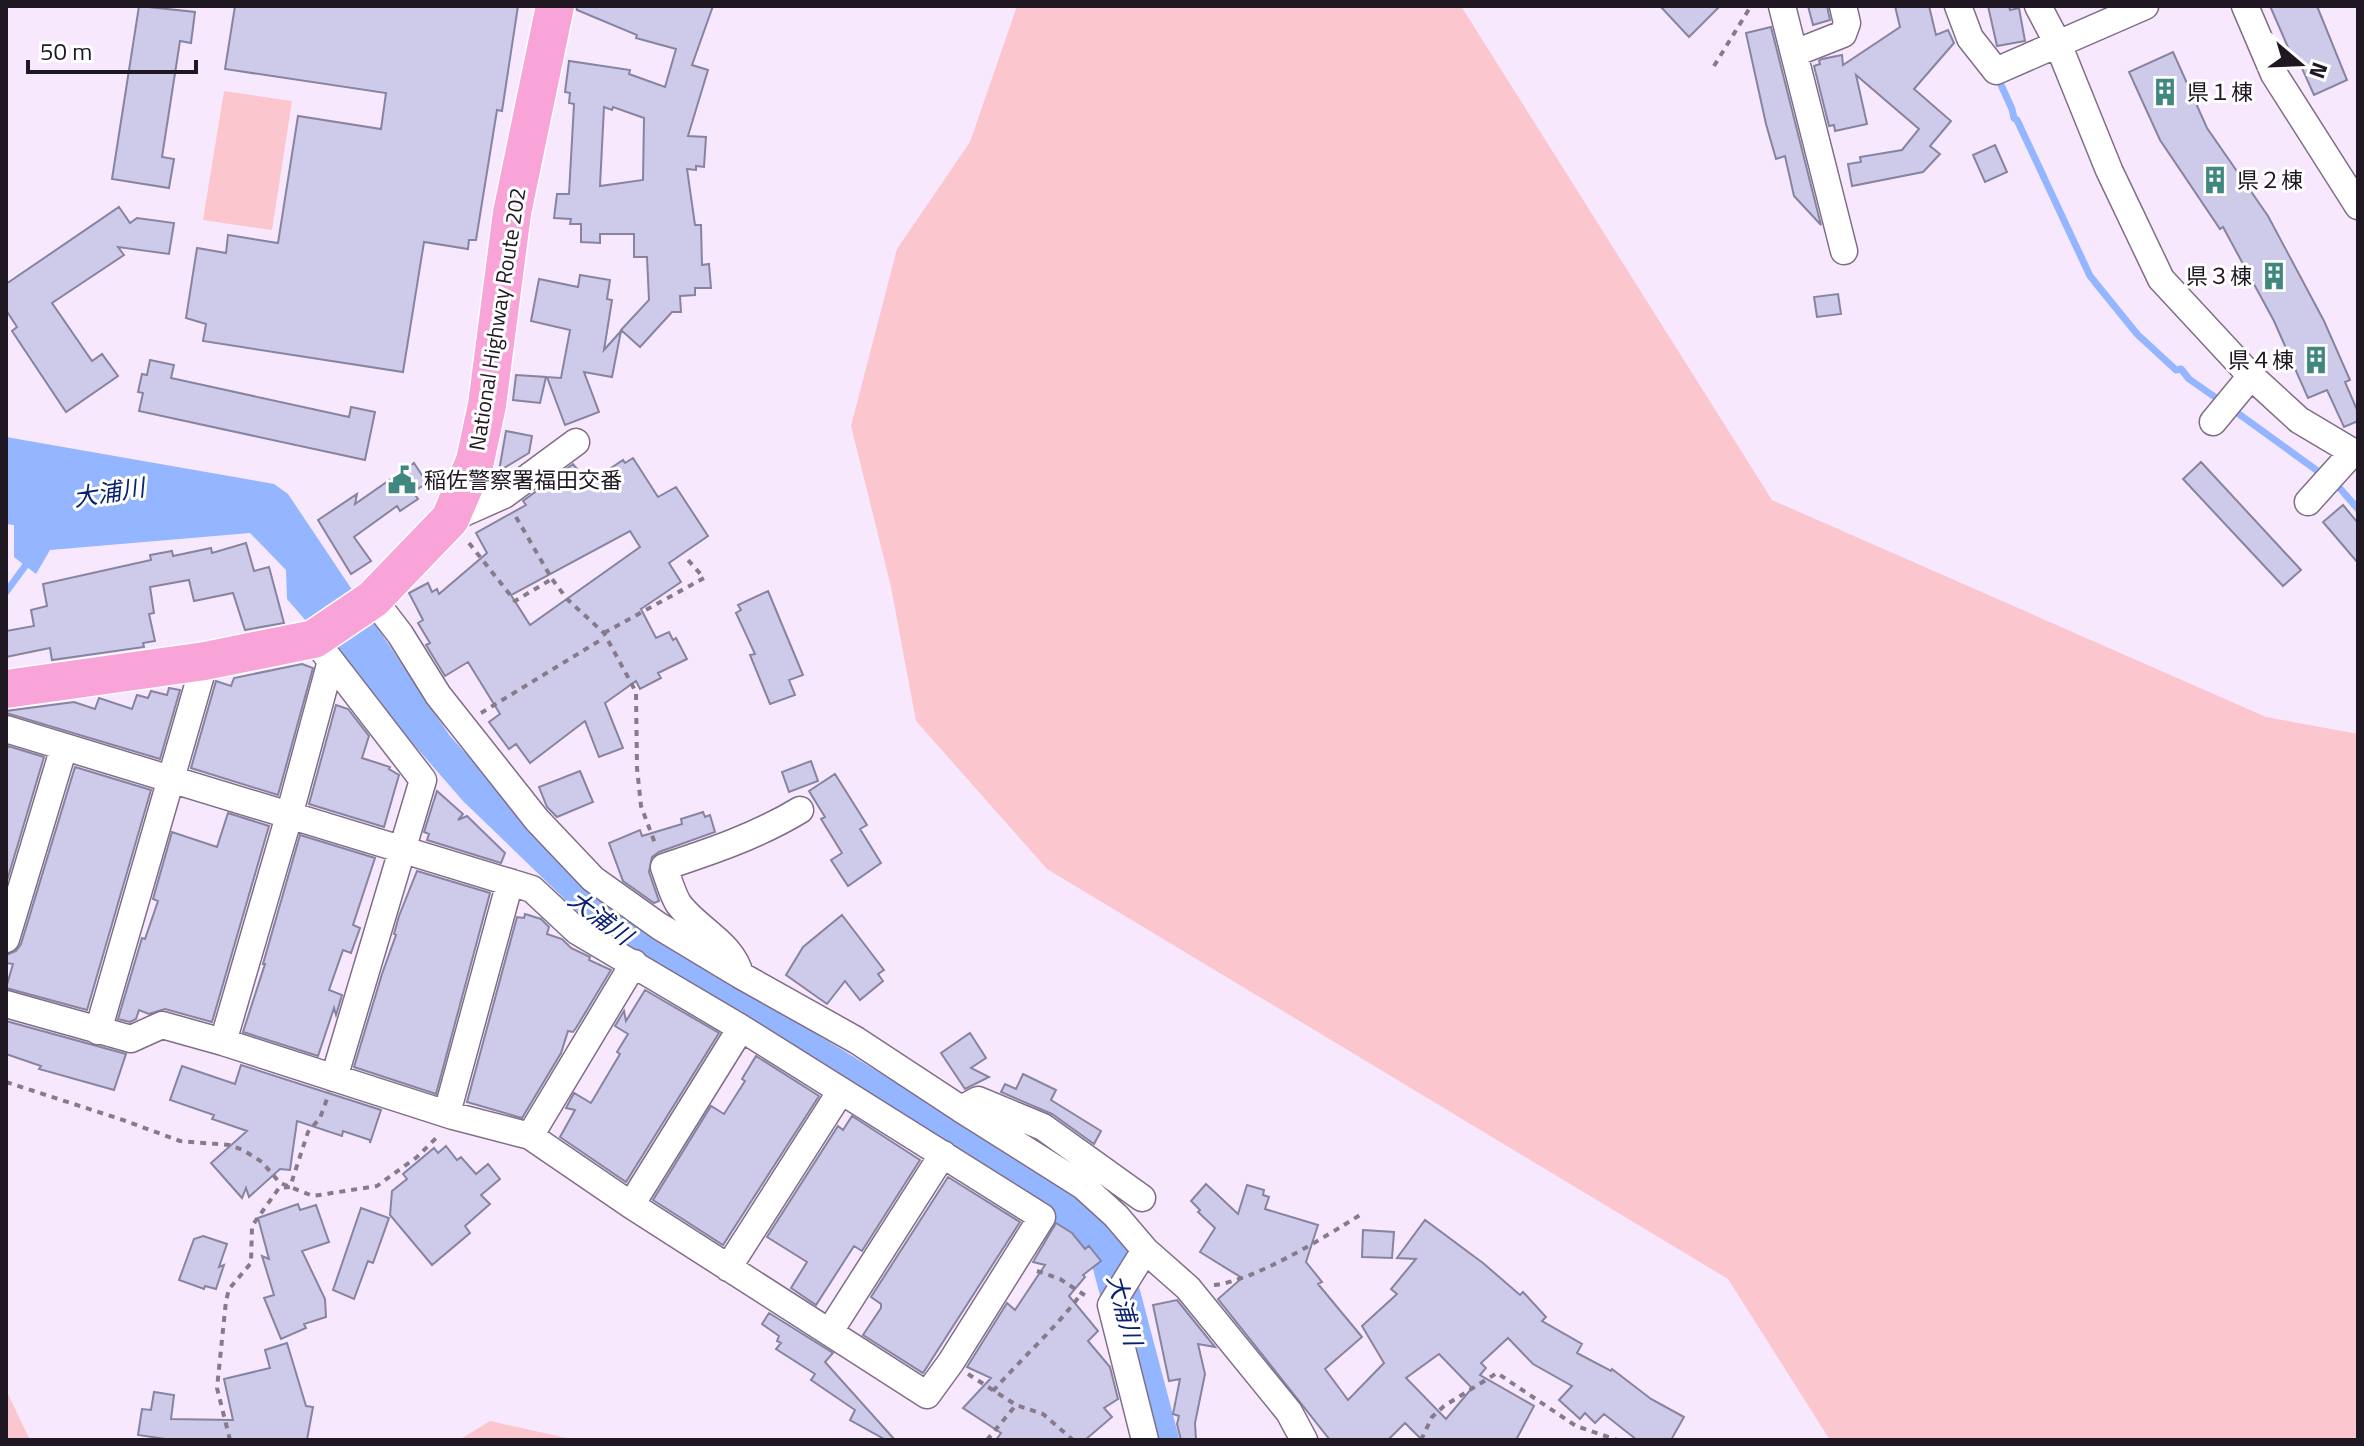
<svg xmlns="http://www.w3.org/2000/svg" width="2364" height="1446" font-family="'Titillium Web','Noto Sans JP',sans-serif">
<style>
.green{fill:#fbc6ce}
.water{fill:#94b5ff}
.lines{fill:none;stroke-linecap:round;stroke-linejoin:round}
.stream{stroke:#94b5ff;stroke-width:7}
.river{stroke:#94b5ff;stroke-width:40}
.building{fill:#cecae9;stroke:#8784a1;stroke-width:2;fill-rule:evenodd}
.minor-casing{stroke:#806e87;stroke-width:29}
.highway-casing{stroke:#fff;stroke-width:41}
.path{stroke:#877b8b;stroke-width:4;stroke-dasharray:6 6;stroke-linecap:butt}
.minor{stroke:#fff;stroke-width:26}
.highway{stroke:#f9a4d8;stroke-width:38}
.labels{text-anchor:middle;stroke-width:6;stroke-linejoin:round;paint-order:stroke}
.poi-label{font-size:22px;fill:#1f1721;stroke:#fff;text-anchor:start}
.street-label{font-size:22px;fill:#1f1721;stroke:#fff}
.water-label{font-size:24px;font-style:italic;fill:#092172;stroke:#fff}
</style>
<rect width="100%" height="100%" fill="#f8e8fe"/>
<!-- green -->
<path class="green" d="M1017 6H1461L1772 500 2266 717 2358 734V1440H1830L1728 1279 1047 869 916 721 891 587 851 426 897 249 970 142Z
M224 91 292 101 272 230 203 220Z
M6 1390 30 1440H6Z
M490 1421 576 1440H459Z"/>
<!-- water -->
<path class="water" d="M6 437 274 484 288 494 450 736 527 821 707 964 695 989 577 911 463 801 287 599 286 570 250 533 50 550 36 574 14 557V525L6 524Z"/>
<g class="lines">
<!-- stream -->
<path class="stream" d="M1997 76 2012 109 2014 118 2017 120 2090 276 2137 334 2176 370 2181 369 2189 379 2222 402
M2232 409 2337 485 2358 509
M6 592 31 558"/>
<!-- river -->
<path class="river" d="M650 956 955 1142 1106 1240 1159 1440"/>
</g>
<!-- building -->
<path class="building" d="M139 6 195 12 191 43 180 41 162 157 174 159 169 188 112 179Z
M235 6H518L502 111 497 110 476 240H469L468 249 424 242 403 372 203 341 206 324 186 318 197 248 226 253 228 235 278 243 298 116 381 129 386 93 225 69Z
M576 6H713L692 65 708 70 688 136 706 137 704 167 696 166V170L687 169 695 225H701L702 265 709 264 711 288H695V295L680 296 681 312H672L640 347 621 330 649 300 647 257H634V234H600V243L581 242V224H570L571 219 554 218 557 194H569L574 104 569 103 570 93 565 92 569 61 630 70 629 74 665 87 676 49 636 38 637 35 577 10ZM604 107 612 110 613 107 644 118 643 180 600 186Z
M1660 6H1720L1689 37Z
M1808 6H1827L1830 20 1813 25Z
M1895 6H1929L1936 35 1948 30 1954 43 1914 89 1951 121 1930 146 1940 154 1923 172 1852 186 1848 164 1861 162 1860 157 1902 150 1919 129 1856 75 1867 124 1835 131 1834 125 1829 126 1814 66 1820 64 1819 61 1822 59 1842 55 1843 65 1900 27Z
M1988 6H2009L2010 10 2019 8 2025 41 1997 46Z
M2270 6H2317L2347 80 2314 95 2301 66 2297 68Z
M1771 27 1821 225 1794 196 1785 156 1776 159 1766 124 1746 33Z
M2173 52 2207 128 2268 216 2324 321 2350 380 2345 382 2358 412V421L2344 427 2327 390 2308 398 2274 321 2223 227 2220 229 2160 140 2129 72Z
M1995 145 2007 172 1985 182 1973 155Z
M119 207 130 223 137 218 174 223 169 254 118 247 124 255 52 303 92 361 102 354 118 376 66 412 12 331 17 327 6 310V284Z
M580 275 610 280 607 299 612 300 604 350 621 331 612 377 584 372 599 412 565 425 547 377 561 378 570 330 531 321 539 279 578 287Z
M1838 294 1841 314 1817 317 1814 297Z
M150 360 174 365 171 378 349 417 351 407 375 412 365 460 139 411 143 393 138 392 142 374 147 375Z
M516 375 546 377 540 403 513 400Z
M506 431 532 436 529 453 499 471Z
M633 458 658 497 676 487 708 536 669 563 681 582 641 609 656 638 669 632 673 640 676 638 687 659 658 673 661 678 640 689 636 681 605 703 623 748 599 757 585 721 530 763 516 744 509 749 489 722 500 714 468 662 445 676 426 645 430 643 418 623 423 620 409 593 428 583 432 592 437 589 439 594 487 553 476 533 526 505 523 501 573 464 589 483 623 460 625 463ZM630 531 640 547 530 625 511 595Z
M2201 462 2301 570 2283 586 2183 479Z
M414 463 427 483 413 492 418 499 400 511 397 506 354 537 371 561 351 574 318 520 357 494 355 504Z
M2343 505 2358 523V563L2323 522Z
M246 543 254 571 269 567 284 623 245 630 233 593 194 601 189 580 150 587 154 613 149 614 155 641 143 643 144 647 52 660 50 648 6 657V631L34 626 31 610 47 606 43 584 151 560 150 555 172 551 173 556 211 548 212 553Z
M768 591 803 675 789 680 795 695 770 704 750 655 755 654 736 613 741 610 738 605Z
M302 664 313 668 278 795 191 768 216 681 231 686 234 678Z
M169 688 180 690 160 759 6 713V711L74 702 95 709 99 698 132 709 137 695 148 698 151 691 167 695Z
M336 705 348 709 369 736 362 758 390 767 389 769 399 775 384 827 309 804Z
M8 746 44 757 6 884V752Z
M811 761 818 781 789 792 782 772Z
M75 767 151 790 87 1010 6 988 13 964 6 963V955L16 951 21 944Z
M580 771 593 802 557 817 547 807 539 787Z
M835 774 867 825 860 829 881 863 848 886 831 860 842 853 821 819 825 817 809 791Z
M437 791 463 814 458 820 467 816 505 853 501 863 427 840 429 834 424 832Z
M703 812 705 817 710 815 715 832 659 852 652 857 649 872 659 901 654 903 623 881 609 843 640 830 642 836 682 824 681 819Z
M228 813 269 826 212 1022 165 1009 149 1014 139 1010 136 1019 130 1022 118 1019 142 938 145 939 158 901 153 899 172 832 217 847Z
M300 835 375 858 353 925 360 928 351 953 343 950 329 990 342 995 336 1015 334 1008 318 1056 243 1032 265 964H263Z
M417 871 490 893 436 1094 354 1067 382 974 396 935 394 934 399 916Z
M525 914 541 919 549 927 547 934 562 939 571 948 590 957 589 960 611 970 576 1028 573 1032 568 1031 561 1053 522 1118 467 1102 517 917 524 918Z
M842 915 884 970 878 974 883 981 860 1000 845 981 827 1004 786 975 803 947Z
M645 990 719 1033 626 1182 560 1137 575 1110 566 1108 574 1093 591 1103 620 1054 617 1052 628 1034 615 1026 624 1011 626 1021Z
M6 1021 126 1054 114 1090 39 1069 41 1066 6 1054Z
M970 1033 986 1058 971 1068 989 1077 965 1089 941 1053Z
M756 1056 819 1096 723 1245 653 1200 711 1106 724 1114 745 1081 742 1079Z
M241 1065 381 1110 370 1143V1140L343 1131 342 1136 297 1121 290 1170 280 1169 249 1197 246 1188 242 1198 211 1163 247 1131 212 1119 214 1115 170 1100 182 1066 235 1084Z
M1023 1074 1056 1090 1051 1100 1101 1131 1094 1144 1052 1114 1001 1092 1005 1084 1016 1089Z
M852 1116 920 1160 862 1251 854 1246 816 1305 791 1288 807 1262 767 1237 838 1126 843 1130Z
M446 1146 457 1160 461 1157 476 1174 488 1164 500 1179 481 1195 490 1204 465 1226 470 1233 432 1265 390 1215 392 1191 407 1179 403 1174 434 1148 438 1153Z
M948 1177 1020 1222 923 1373 863 1335 881 1308V1304L871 1297Z
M1206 1184 1238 1214 1247 1185 1264 1190 1263 1195 1269 1197 1265 1209 1318 1225 1306 1262 1322 1282 1318 1284 1362 1337 1325 1369 1348 1400 1384 1363 1362 1326 1397 1294 1391 1289 1416 1259 1397 1258 1425 1220 1483 1263 1520 1295 1523 1292 1546 1317 1542 1321 1582 1344 1577 1353 1611 1371 1612 1369 1651 1399 1684 1417 1671 1440H1637L1604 1414 1595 1423 1585 1413 1580 1419 1559 1400 1572 1386 1533 1364 1508 1338 1481 1363 1486 1368 1480 1375 1534 1406 1516 1440H1422L1405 1423 1388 1440H1330L1218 1299 1242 1278 1200 1252 1215 1228 1198 1212 1200 1210 1191 1201ZM1439 1354 1472 1388 1446 1419 1406 1378Z
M298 1204 300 1210 316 1205 329 1242 302 1251 325 1299 326 1317 304 1324 306 1328 281 1339 264 1298 274 1295 262 1256 269 1259 258 1218Z
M361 1208 389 1218 373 1263 368 1261 354 1299 333 1290Z
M1056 1223 1072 1233 1085 1249 1089 1246 1101 1261 1083 1275 1085 1277 1069 1296 1098 1331 1088 1341 1110 1367 1118 1399 1104 1408 1112 1417 1085 1440H996L1001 1433 963 1408 991 1378 967 1367 1007 1303 1015 1310 1045 1265 1033 1262Z
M1363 1230 1394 1232 1392 1258 1362 1257Z
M203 1236 227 1244 219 1267 224 1265 216 1289 205 1286 204 1289 179 1280 194 1239Z
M1177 1300 1215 1347 1198 1344 1205 1374 1195 1423 1196 1440H1181L1177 1424 1179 1416 1173 1414 1180 1379 1169 1381 1153 1305Z
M769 1313 833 1353 825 1362 895 1440H886L850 1420 855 1410 811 1380 815 1374 776 1349 781 1343 777 1341 779 1336 762 1324Z
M287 1343 306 1406 313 1407 307 1440H172L138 1435 142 1409 151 1410 154 1392 174 1395 171 1419 233 1420 224 1379 270 1368 265 1350Z"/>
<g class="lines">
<defs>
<path id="minor" d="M1782 6 1844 251
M1958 6 1970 38 1996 71 2145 6
M2038 6 2058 44 2109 170 2161 279 2251 376 2299 420 2358 455
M2245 6 2274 74 2358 206
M1795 53 1843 34 1847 23 1843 6
M2213 422 2251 376
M2308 502 2353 452
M450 519 504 495 576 442
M373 599 400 634 438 695 537 820 593 879 659 926 737 973
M314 639 423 780 334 1078
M6 729 532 889 577 931 741 1028 1042 1217 951 1362 927 1395 631 1205 530 1136 453 1116 223 1042 162 1025 131 1039 6 1004
M800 810C757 836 712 851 664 867 668 878 672 893 678 903 695 928 734 944 740 975L856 1040 961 1109 978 1100 1043 1127 1142 1198
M6 939 64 747
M98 1031 205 661
M223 1042 289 816 331 661
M961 1109 1083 1186 1116 1216 1145 1250 1188 1288 1289 1412 1304 1440
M447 1113 510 882
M530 1136 634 963
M631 1205 741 1028
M1145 1250 1111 1305 1145 1440
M728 1268 841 1091
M830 1331 943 1154"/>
<path id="highway" d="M6 689 205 661 314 639 373 599 450 519 475 461 487 405 512 213 555 6"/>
</defs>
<!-- minor casing -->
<use href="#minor" class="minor-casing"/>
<!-- highway casing -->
<use href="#highway" class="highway-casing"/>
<!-- path -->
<path class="path" d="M1714 66 1751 6
M516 517 552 579 567 599 604 633 636 692 637 768 641 806 656 846
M469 543 515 601 552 579
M604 633 704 578 688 560
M481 713 604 638
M6 1082 123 1120 180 1141 229 1145 243 1150 262 1162 280 1183 313 1196 377 1186 417 1157 437 1137
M1037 1271 1060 1279 1089 1298
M1214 1285C1254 1281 1325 1237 1360 1215
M968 1374 1016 1405 1043 1414 1073 1440
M993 1391C1022 1358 1055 1329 1081 1294
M230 1440 217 1388 226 1301 229 1289 251 1263 252 1226 279 1188 290 1187 308 1132 320 1118 327 1099
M987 1440 1016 1405
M1421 1440 1432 1417 1444 1406 1497 1373 1576 1426 1617 1440"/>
<!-- minor -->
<use href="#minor" class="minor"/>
<!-- highway -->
<use href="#highway" class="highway"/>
</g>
<!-- icons -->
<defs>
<symbol id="building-bare" viewBox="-9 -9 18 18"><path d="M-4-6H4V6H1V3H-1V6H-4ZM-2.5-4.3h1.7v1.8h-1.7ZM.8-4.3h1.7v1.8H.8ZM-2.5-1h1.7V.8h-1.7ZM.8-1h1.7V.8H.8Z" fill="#408780" stroke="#fff" stroke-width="2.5" paint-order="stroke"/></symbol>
<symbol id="civic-bare" viewBox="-9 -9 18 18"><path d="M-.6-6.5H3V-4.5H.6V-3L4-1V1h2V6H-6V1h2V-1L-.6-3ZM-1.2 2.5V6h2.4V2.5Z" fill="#408780" stroke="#fff" stroke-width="2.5" paint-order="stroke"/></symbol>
</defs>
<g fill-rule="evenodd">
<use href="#building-bare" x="2145" y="72" width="40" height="40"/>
<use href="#building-bare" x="2195" y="160" width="40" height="40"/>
<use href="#building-bare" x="2254" y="256" width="40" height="40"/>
<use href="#building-bare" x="2296" y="340" width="40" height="40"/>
<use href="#civic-bare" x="382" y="460" width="40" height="40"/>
</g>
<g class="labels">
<!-- poi labels -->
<g class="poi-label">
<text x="2187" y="100">県１棟</text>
<text x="2237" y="188">県２棟</text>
<text x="2252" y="284" text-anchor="end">県３棟</text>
<text x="2294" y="368" text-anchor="end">県４棟</text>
<text x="424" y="488">稲佐警察署福田交番</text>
</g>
<!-- street labels -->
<g class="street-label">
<text transform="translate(497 319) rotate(-81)" y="8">National Highway Route 202</text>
</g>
<!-- water labels -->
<g class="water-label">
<text transform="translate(109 493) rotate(-9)" y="8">大浦川</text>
<text transform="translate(600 918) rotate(37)" y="8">大浦川</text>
<text transform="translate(1124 1310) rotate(75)" y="8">大浦川</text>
</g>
</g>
<!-- border -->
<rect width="2364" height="1446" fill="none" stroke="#1f1721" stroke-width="16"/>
<!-- north arrow -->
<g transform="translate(2300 64) rotate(109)" stroke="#ffffff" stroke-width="6" paint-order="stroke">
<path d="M0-6L14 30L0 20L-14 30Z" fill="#1f1721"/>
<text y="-12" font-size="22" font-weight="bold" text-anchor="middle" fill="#1f1721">N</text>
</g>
<!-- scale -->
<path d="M28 60v12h168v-12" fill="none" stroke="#1f1721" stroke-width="4"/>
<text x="40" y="60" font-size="24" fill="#1f1721" stroke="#ffffff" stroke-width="6" paint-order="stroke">50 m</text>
</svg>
